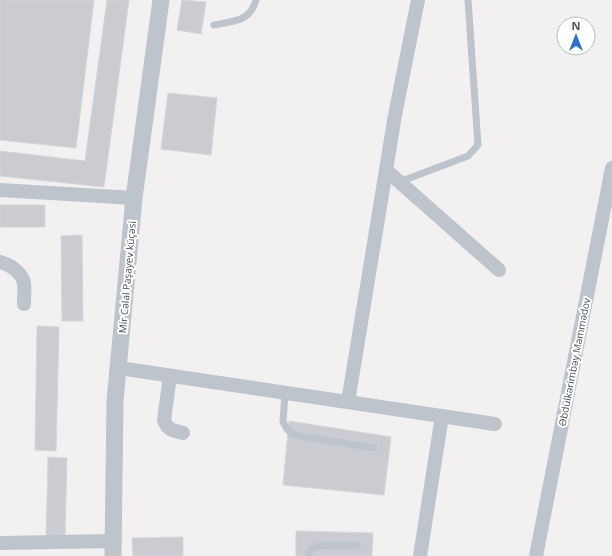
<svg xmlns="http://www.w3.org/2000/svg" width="612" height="556" font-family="'Open Sans',sans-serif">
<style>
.building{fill:#cbccd2;stroke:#d5d6db}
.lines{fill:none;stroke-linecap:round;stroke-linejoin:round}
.service{stroke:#bdc4cb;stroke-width:7}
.minor{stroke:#bdc4cb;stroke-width:14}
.tertiary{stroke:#bdc4cb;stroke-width:17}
.labels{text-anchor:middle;stroke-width:4;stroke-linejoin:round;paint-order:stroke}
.street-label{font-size:10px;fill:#4a535c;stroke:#fff}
</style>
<rect width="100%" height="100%" fill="#f2f0f0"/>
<!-- building -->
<path class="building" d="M0 0H94L76 148 0 140Z
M107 0H129L104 187 0 176V151L85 161Z
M182 0 206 2 201 34 177 30Z
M168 93 217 98 211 155 161 149Z
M0 205H45V227H0Z
M82 235 83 321H62L61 236Z
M37 326 59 327 56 451 35 450Z
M289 421 391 437 384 495 283 485Z
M48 457 67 458 65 535H57V540H46Z
M296 531 373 533 372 556H296Z
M183 537V556H133L132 538Z"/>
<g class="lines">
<!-- service -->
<path class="service" d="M214 25C233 21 250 22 256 0
M399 182 468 156 478 145 468 0
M285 393 283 422 287 429 293 435 374 448
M308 556 311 549 319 546 358 545"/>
<!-- minor -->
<path class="minor" d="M386 170 499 270
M0 190 134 198
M0 262C5 263 7 265 12 267 28 279 24 286 24 304
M119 368 495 424
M170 376 164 420C168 431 173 430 183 433
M348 402 395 115 418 0
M0 543 113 541
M420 556 442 416
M536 556 612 168"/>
<!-- tertiary -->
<path class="tertiary" d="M113 556 115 401 134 198 161 0"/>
</g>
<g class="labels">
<!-- street labels -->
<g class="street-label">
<text transform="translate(127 277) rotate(-85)" y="4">Mir Cəlal Paşayev küçəsi</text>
<text transform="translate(574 362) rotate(-79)" y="4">Əbdülkərimbəy Məmmədov</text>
</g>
</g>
<!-- north arrow -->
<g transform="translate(576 36)"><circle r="19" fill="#ffffff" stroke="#b7babe"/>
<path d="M0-3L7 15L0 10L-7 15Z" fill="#2c71d1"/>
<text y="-6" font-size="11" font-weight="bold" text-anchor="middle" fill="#4a535c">N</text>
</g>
</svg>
